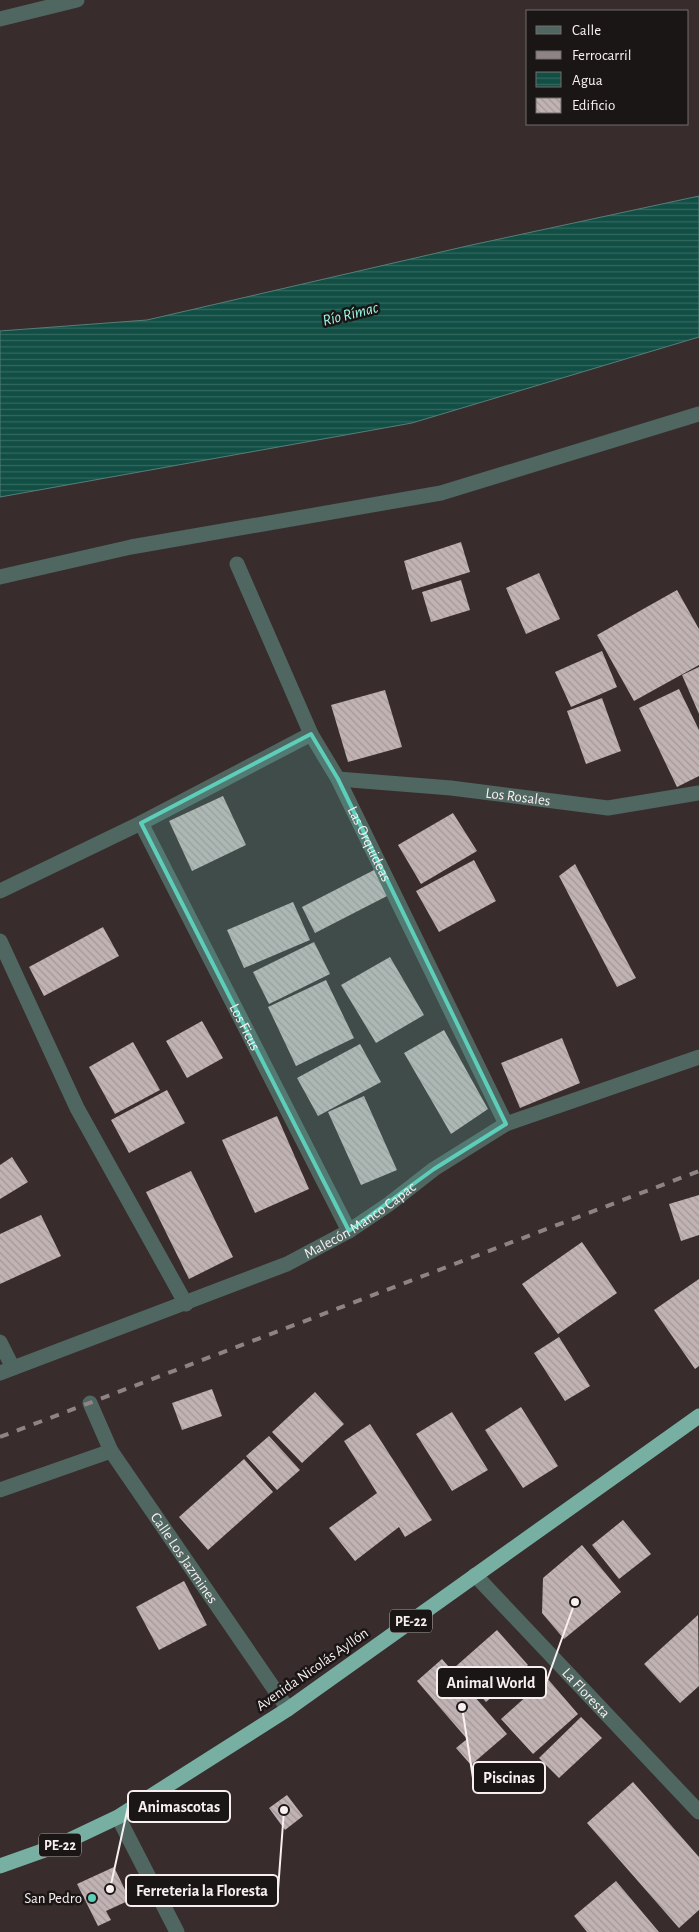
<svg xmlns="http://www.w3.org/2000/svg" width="699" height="1932" font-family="'Alegreya Sans',sans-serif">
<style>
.water{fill:url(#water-rules);stroke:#567e78}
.building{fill:url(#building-back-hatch)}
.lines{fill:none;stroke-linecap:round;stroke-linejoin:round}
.lane{stroke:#4f6661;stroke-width:15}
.street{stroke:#4f6661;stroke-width:15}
.highway{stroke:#77b0a3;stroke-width:15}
.rail{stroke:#8f8485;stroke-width:4;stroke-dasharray:9 9;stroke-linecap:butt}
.marked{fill:#5dceb9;fill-opacity:0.2;stroke:#5dceb9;stroke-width:4;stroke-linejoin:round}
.poi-dot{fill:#5dceb9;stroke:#1b1616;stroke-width:2}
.labels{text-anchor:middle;stroke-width:5;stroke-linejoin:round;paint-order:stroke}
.shield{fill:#1b1616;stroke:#b6aeaf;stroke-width:1}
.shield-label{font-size:14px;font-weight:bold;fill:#f8eff0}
.street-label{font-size:15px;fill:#f8eff0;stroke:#1b1616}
.poi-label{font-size:15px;fill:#f8eff0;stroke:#1b1616;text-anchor:end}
.water-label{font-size:16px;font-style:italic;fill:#9bf8e4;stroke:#1b1616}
.leader{fill:none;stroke:#f8eff0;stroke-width:2}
.callout-dot{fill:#f8eff0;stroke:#1b1616;stroke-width:2}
.callout{fill:#1b1616;stroke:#f8eff0;stroke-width:2}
.callout-label{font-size:16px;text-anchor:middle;font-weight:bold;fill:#f8eff0}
</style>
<defs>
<pattern id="water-rules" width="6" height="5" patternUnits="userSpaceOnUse" patternTransform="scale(1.25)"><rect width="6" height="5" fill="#114e44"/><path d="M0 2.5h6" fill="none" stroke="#34685f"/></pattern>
<pattern id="building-back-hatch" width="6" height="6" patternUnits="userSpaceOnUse" patternTransform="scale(1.25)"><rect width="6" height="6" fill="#c1b2b3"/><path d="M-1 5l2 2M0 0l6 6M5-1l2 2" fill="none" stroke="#a39898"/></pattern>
</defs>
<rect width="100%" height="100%" fill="#382c2d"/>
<!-- water -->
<path class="water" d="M699 196V337L412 423 0 497V331L147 320 467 246Z"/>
<!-- building -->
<path class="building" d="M461 542 470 572 412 590 404 561Z
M539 573 560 619 526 634 506 588Z
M461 580 470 610 431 622 422 592Z
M677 590 699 629V665L634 701 597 635Z
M602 651 617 687 571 707 555 672Z
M699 667V714L682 675Z
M679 689 699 730V776L677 787 639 708Z
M385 690 402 747 348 762 331 705Z
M602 698 621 751 586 764 567 711Z
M223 796 246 845 192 871 169 821Z
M453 813 477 851 421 884 398 845Z
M474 860 496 901 439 932 416 891Z
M575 864 636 978 617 987 559 876Z
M376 869 389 895 315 933 302 907Z
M293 902 310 940 244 968 227 930Z
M103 927 119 956 44 996 29 967Z
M314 942 330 974 269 1004 253 972Z
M390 957 424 1015 376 1043 341 985Z
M326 980 354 1038 296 1066 268 1007Z
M202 1021 223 1058 187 1078 166 1041Z
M444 1030 488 1109 451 1134 404 1053Z
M562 1038 580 1083 520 1108 501 1063Z
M133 1042 160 1090 115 1114 89 1067Z
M360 1044 381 1082 318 1116 297 1078Z
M167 1090 185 1123 129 1153 111 1120Z
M364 1096 397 1170 361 1185 328 1112Z
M277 1116 309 1189 255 1213 222 1140Z
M12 1157 28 1182 0 1199V1165Z
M191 1171 233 1257 189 1279 146 1192Z
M699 1195V1235L681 1241 669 1204Z
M41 1215 61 1256 0 1284V1234Z
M582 1242 617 1293 558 1334 522 1284Z
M699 1279V1366L695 1369 654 1310Z
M559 1337 590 1386 565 1401 534 1353Z
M212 1389 222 1416 182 1430 172 1403Z
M315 1392 344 1424 302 1463 272 1432Z
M521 1407 558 1466 523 1488 485 1430Z
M452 1412 488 1470 452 1491 416 1434Z
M370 1424 432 1520 405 1537 399 1527 355 1561 329 1528 377 1493 344 1441Z
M269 1436 300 1470 277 1490 246 1456Z
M244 1459 273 1492 208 1550 179 1517Z
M623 1520 651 1554 619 1579 592 1545Z
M582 1545 621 1592 564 1639 542 1613 543 1578Z
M184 1581 207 1625 159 1650 136 1607Z
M698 1615 699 1686 680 1703 644 1664Z
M497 1630 528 1665 486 1702 455 1667Z
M442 1659 507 1734 471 1765 456 1748 467 1739 417 1681Z
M547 1678 578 1714 533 1754 501 1719Z
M581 1717 602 1738 559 1778 539 1758Z
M633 1782 699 1857V1910L679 1928 587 1823Z
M287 1795 303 1816 285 1830 269 1808Z
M114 1867 130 1900 106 1911 111 1920 98 1926 77 1884Z
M616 1881 659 1932H587L574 1916Z"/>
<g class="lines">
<!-- lane -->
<path class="lane" d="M0 19 77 0"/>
<!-- street -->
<g class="street">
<path id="s1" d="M237 564 311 734 338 779 506 1124"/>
<path d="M0 577 131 547 441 493 699 414"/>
<path id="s2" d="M338 779 451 788 608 808 699 793"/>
<path id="s3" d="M141 823 349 1231"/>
<path d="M0 891 141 823 311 734"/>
<path d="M0 941 77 1108 186 1304"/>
<path d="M0 1342 13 1368"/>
<path id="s4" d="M0 1373 287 1264 349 1231 389 1204 434 1169 506 1124 699 1057"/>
<path id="s5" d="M90 1403 111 1451 288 1709"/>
<path d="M0 1490 111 1451"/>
<path id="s6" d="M475 1575 699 1812"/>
<path d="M118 1817 177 1932"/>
</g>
<!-- highway -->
<path class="highway" d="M0 1866 59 1845 118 1817 288 1709 699 1416"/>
<!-- rail -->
<path class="rail" d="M0 1437 699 1171"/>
</g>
<!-- marked area -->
<path class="marked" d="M311 734 338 779 506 1124 434 1169 349 1231 141 823Z"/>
<!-- markers -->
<circle class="poi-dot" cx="92" cy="1898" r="5"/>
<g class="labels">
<!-- shield labels -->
<g class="shield">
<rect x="390" y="1609.5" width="42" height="23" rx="4"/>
<rect x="39" y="1833.5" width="42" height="23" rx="4"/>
</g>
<g class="shield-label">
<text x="411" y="1626">PE-22</text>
<text x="60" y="1850">PE-22</text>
</g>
<!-- street labels -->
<g class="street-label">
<text dy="5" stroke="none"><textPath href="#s2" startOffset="181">Los Rosales</textPath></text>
<text dy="5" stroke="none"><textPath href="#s1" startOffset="310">Las Orquideas</textPath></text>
<text dy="5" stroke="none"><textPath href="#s3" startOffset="229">Los Ficus</textPath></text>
<text dy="5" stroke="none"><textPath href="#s4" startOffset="392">Malecón Manco Capac</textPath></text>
<text dy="5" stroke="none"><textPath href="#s5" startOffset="182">Calle Los Jazmines</textPath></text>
<text transform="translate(312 1669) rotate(-35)" y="5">Avenida Nicolás Ayllón</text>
<text dy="5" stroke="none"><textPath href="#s6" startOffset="162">La Floresta</textPath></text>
</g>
<!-- poi labels -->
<g class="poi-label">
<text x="82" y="1903">San Pedro</text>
</g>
<!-- water labels -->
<g class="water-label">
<text transform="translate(350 313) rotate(-14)" y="6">Río Rímac</text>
</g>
</g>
<!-- callouts -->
<path class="leader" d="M575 1602L546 1683M462 1707L473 1778M110 1889L128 1807M284 1810L278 1890"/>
<g class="callout-dot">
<circle cx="575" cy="1602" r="5"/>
<circle cx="462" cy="1707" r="5"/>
<circle cx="110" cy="1889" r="5"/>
<circle cx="284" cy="1810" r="5"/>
</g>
<g class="callout">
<rect x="437" y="1667" width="109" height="31" rx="5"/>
<rect x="473" y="1762" width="72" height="31" rx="5"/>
<rect x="128" y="1791" width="102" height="31" rx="5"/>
<rect x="126" y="1875" width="152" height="31" rx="5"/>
</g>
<g class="callout-label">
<text x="491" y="1688">Animal World</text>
<text x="509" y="1783">Piscinas</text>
<text x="179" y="1812">Animascotas</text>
<text x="202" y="1896">Ferreteria la Floresta</text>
</g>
<!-- legend -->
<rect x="526" y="10" width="162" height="115" fill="#1b1616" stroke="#736d6d"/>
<rect x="536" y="26" width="25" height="8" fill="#4f6661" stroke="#736d6d"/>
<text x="572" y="35" font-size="15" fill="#f8eff0">Calle</text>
<rect x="536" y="51" width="25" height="8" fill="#8f8485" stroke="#736d6d"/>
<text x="572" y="60" font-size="15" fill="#f8eff0">Ferrocarril</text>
<rect x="536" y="72" width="25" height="15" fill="url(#water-rules)" stroke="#736d6d"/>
<text x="572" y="85" font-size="15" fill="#f8eff0">Agua</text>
<rect x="536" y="98" width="25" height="15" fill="url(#building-back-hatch)" stroke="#736d6d"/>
<text x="572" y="110" font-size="15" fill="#f8eff0">Edificio</text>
</svg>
